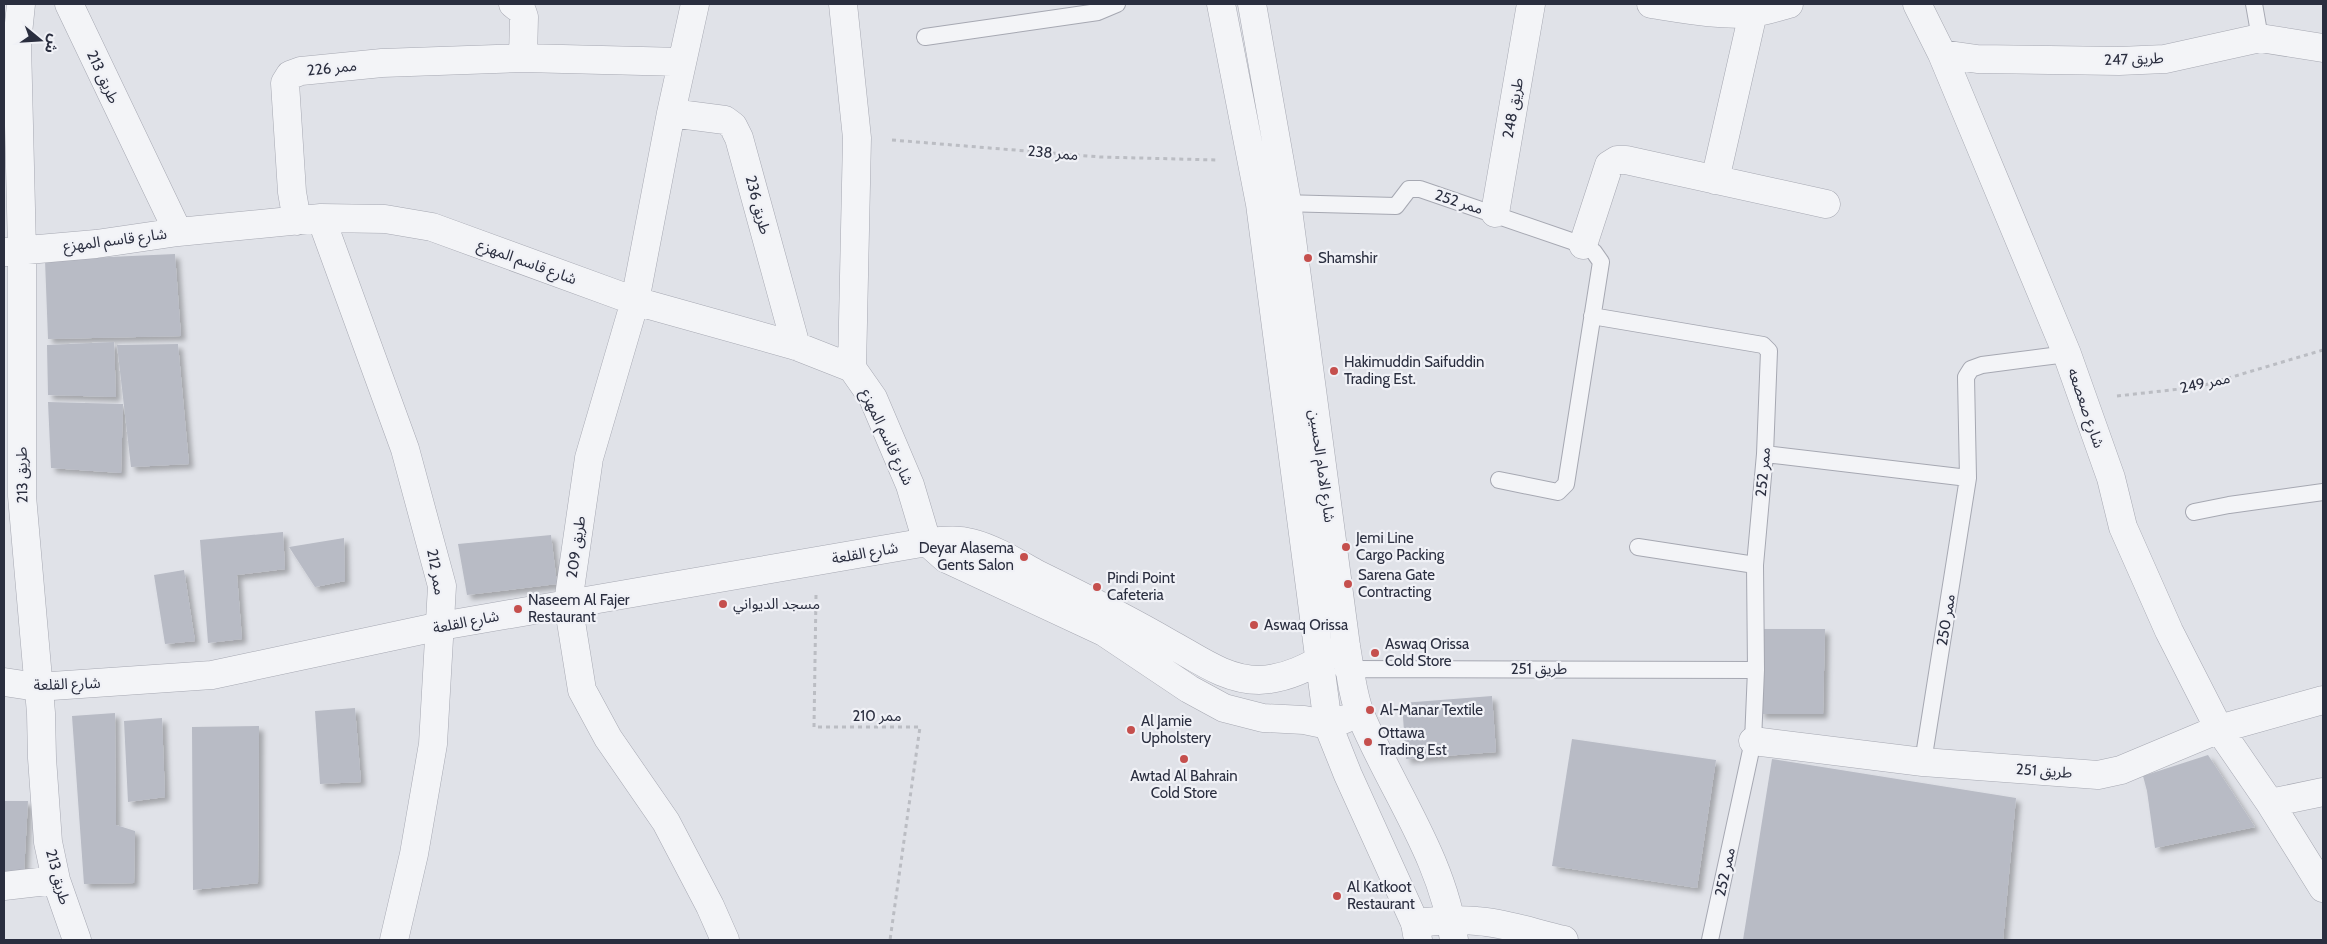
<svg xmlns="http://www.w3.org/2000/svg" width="2327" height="944" font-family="Cabin,'Noto Sans Arabic',sans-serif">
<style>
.building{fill:#b8bbc5;filter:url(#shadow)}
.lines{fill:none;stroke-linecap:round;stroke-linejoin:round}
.service-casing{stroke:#a6a8b2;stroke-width:18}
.minor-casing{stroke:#a6a8b2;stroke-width:29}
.tertiary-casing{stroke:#a6a8b2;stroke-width:29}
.path{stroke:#bbbdc3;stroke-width:3;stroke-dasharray:4 4;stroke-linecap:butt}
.service{stroke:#f3f4f7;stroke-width:16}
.minor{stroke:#f3f4f7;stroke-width:28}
.tertiary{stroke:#f3f4f7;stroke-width:28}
.poi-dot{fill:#c54f4d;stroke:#f0f1f6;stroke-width:2}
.labels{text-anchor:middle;stroke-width:4.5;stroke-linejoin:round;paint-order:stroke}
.street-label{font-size:15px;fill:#2a2e3f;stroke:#f0f1f6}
.poi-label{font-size:15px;fill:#2a2e3f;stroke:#f0f1f6;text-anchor:start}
</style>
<defs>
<filter id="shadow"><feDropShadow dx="4.5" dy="4.5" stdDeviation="2.5" flood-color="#0004"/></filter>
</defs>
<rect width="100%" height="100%" fill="#e0e2e8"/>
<!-- building -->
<path class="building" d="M175 254 181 336 48 339 45 260Z
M114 342 116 397 48 395 47 345Z
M178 344 189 464 131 467 117 345Z
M48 402 123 404 121 473 51 468Z
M283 532 285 569 237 575 242 639 208 643 200 540Z
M551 535 557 584 467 595 458 544Z
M344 538 345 581 315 587 289 547Z
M184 570 195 641 165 644 154 575Z
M1762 629H1825L1823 714H1760Z
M1492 696 1496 752 1406 759 1402 703Z
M355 708 361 782 320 784 315 711Z
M115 713 116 825 135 831 134 883 84 884 72 716Z
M162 718 165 797 128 802 124 721Z
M259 726 258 883 193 890 192 727Z
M1572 739 1716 760 1697 888 1552 866Z
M2208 755 2255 827 2155 848 2147 791 2143 776Z
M1772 759 2016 798 2003 940H1743Z
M4 801H28L24 872H4Z"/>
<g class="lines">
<defs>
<path id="service" d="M2254 4 2260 38
M925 37 1098 12 1117 4
M1281 203 1396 206 1409 189H1420L1583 245 1594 252 1601 262 1566 484 1558 492 1499 480
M1592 316 1763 345 1769 351 1765 454 1755 565 1756 670 1753 741 1710 940
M1765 454 1968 478
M2194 512 2229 505 2323 492
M1638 547 1755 565
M1342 670 1350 669 1756 670
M1923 762 1968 478 1966 377 1971 369 1982 365 2067 354"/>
<path id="minor" d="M21 4 17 43 22 250V496L41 713 42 758 48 842 56 880 77 940
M69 4 178 232
M513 4 522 11 524 17 523 58
M695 4 671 113 635 301 589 458 568 603 582 690 608 738 666 822 710 906 725 940
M843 4 857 138 852 368
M1651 4C1684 9 1718 16 1751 13 1764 12 1777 7 1789 4
M1917 4 1942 54 2067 354 2111 478 2123 527 2169 631 2219 729 2270 803 2323 888
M1942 54 1977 59 2119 61 2165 59 2260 38 2323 48
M671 113 725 120 733 126 739 138 796 346
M1715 180 1753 13
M1495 213 1531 4
M321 218 405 449 442 586 433 744 414 854 394 940
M297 221 292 192 285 83 290 75 301 71 382 63 523 58 682 62
M1583 245 1609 165 1617 160H1626L1826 204
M4 252 96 244 178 232 321 218 385 219 432 227 635 301 796 346 852 368 873 398 910 485 927 542
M1753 741 1923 762 2098 775 2121 770 2219 729 2323 700
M2270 803 2323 792
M4 886 56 880
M1415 923C1436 921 1456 919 1477 921 1507 923 1536 934 1564 940"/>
<path id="tertiary" d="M1221 4 1260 204 1328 725 1348 775 1415 923 1418 940
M1252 4 1287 202 1346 646C1350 668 1352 695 1361 716 1392 790 1444 860 1454 940
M927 542 945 558 1104 632 1189 689 1224 708 1263 718 1304 720 1328 725 1345 719
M4 682 37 687 212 675 441 626 927 542C943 541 956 539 972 543 995 549 1017 563 1037 574 1082 596 1126 618 1169 643 1197 658 1225 680 1259 680 1292 679 1318 661 1346 646"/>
</defs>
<!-- service casing -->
<use href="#service" class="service-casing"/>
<!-- minor casing -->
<use href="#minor" class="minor-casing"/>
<!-- tertiary casing -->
<use href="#tertiary" class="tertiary-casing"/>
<!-- path -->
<path class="path" d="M892 140 1100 157 1217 160
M2117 396 2198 387 2323 350
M816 595 814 727H920L890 940"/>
<!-- service -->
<use href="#service" class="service"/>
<!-- minor -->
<use href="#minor" class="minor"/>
<!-- tertiary -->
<use href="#tertiary" class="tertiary"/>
</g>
<!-- markers -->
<g class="poi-dot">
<circle cx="1308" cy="258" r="5"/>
<circle cx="1334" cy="371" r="5"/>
<circle cx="1346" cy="547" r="5"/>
<circle cx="1024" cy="557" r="5"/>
<circle cx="1348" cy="584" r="5"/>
<circle cx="1097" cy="587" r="5"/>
<circle cx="723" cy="604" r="5"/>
<circle cx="518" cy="609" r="5"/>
<circle cx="1254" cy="625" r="5"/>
<circle cx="1375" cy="653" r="5"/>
<circle cx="1370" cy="710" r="5"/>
<circle cx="1131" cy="730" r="5"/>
<circle cx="1368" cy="742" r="5"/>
<circle cx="1184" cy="759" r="5"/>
<circle cx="1337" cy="896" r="5"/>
</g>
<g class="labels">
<!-- street labels -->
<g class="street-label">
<text transform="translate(2134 59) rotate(-2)" y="5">طريق 247</text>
<text transform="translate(332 68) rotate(-6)" y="5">ممر 226</text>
<text transform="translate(103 77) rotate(65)" y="5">طريق 213</text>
<text transform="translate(1513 108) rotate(-80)" y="5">طريق 248</text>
<text transform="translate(1053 153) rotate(5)" y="5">ممر 238</text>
<text transform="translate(1459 202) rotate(18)" y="5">ممر 252</text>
<text transform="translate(758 205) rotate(75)" y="5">طريق 236</text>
<text transform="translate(115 240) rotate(-7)" y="5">شارع قاسم المهزع</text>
<text transform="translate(527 262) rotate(20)" y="5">شارع قاسم المهزع</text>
<text transform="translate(2205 383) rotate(-12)" y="5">ممر 249</text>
<text transform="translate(2086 408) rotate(71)" y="5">شارع صعصعه</text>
<text transform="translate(887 437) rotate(65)" y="5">شارع قاسم المهزع</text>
<text transform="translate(1322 466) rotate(82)" y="5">شارع الامام الحسين</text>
<text transform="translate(1763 472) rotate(-85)" y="5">ممر 252</text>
<text transform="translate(22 475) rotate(-91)" y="5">طريق 213</text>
<text transform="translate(576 547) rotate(-82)" y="5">طريق 209</text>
<text transform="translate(865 553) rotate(-10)" y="5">شارع القلعة</text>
<text transform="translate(436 572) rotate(80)" y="5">ممر 212</text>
<text transform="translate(1946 620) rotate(-81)" y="5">ممر 250</text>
<text transform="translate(466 622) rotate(-11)" y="5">شارع القلعة</text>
<text x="1539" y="674">طريق 251</text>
<text transform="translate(67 684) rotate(-2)" y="5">شارع القلعة</text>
<text x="877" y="721">ممر 210</text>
<text transform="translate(2044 771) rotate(4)" y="5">طريق 251</text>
<text transform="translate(1725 872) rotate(-78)" y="5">ممر 252</text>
<text transform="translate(58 877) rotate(75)" y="5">طريق 213</text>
</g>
<!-- poi labels -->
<g class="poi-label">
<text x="1318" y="263">Shamshir</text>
<text x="1344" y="367">Hakimuddin Saifuddin<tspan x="1344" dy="17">Trading Est.</tspan></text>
<text x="1356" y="543">Jemi Line<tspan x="1356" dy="17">Cargo Packing</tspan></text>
<text x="1014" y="553" text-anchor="end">Deyar Alasema<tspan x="1014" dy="17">Gents Salon</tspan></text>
<text x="1358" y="580">Sarena Gate<tspan x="1358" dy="17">Contracting</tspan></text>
<text x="1107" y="583">Pindi Point<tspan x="1107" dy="17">Cafeteria</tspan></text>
<text x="528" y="605">Naseem Al Fajer<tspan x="528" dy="17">Restaurant</tspan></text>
<text x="733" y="609">مسجد الديواني</text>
<text x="1264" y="630">Aswaq Orissa</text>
<text x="1385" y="649">Aswaq Orissa<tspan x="1385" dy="17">Cold Store</tspan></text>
<text x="1380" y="715">Al-Manar Textile</text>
<text x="1141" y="726">Al Jamie<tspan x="1141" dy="17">Upholstery</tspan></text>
<text x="1378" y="738">Ottawa<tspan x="1378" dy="17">Trading Est</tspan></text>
<text x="1184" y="781" text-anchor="middle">Awtad Al Bahrain<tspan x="1184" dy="17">Cold Store</tspan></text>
<text x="1347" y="892">Al Katkoot<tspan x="1347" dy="17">Restaurant</tspan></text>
</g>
</g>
<!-- border -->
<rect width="2327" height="944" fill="none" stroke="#2a2e3f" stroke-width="10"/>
<!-- north arrow -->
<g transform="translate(40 40) rotate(108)" stroke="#f0f1f6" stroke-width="4" paint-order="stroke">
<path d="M0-4L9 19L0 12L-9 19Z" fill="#2a2e3f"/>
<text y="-8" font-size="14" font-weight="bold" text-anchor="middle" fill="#2a2e3f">ش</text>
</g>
</svg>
